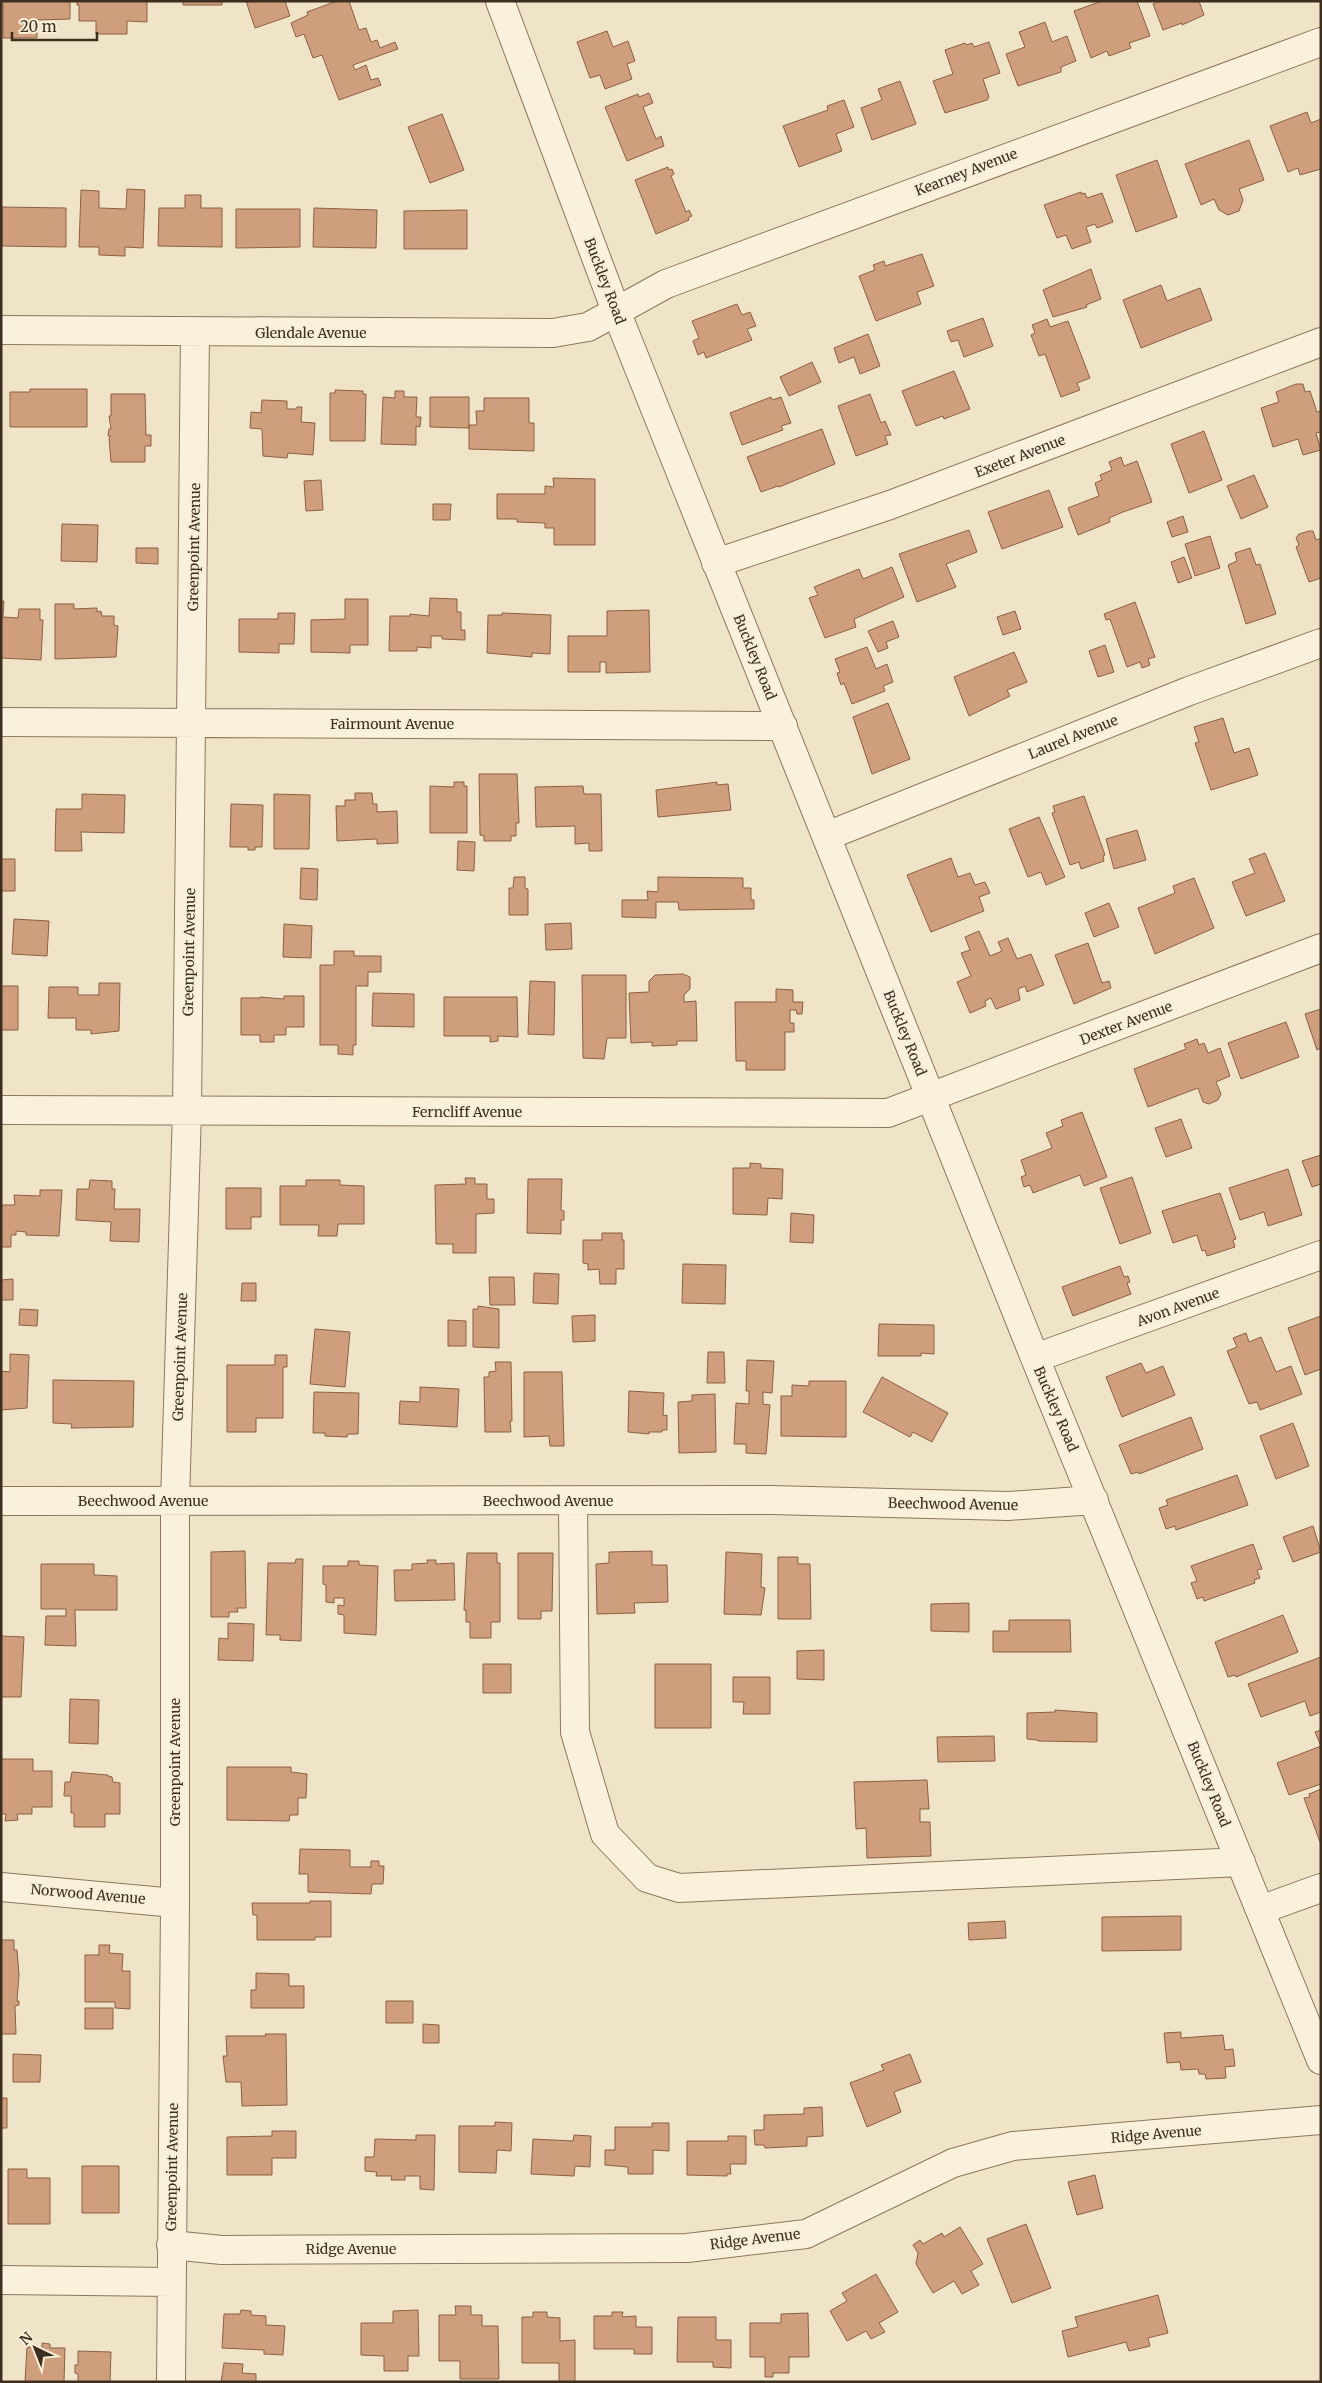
<svg xmlns="http://www.w3.org/2000/svg" width="1322" height="2383" font-family="Merriweather,serif">
<style>
.building{fill:#cf9f7d;stroke:#8d5f41}
.lines{fill:none;stroke-linecap:round;stroke-linejoin:round}
.minor-casing{stroke:#8d765c;stroke-width:30}
.minor{stroke:#faf1dc;stroke-width:28}
.labels{text-anchor:middle;stroke-width:4.5;stroke-linejoin:round;paint-order:stroke}
.street-label{font-size:14px;fill:#3d2e20;stroke:#f7eed8}
</style>
<rect width="100%" height="100%" fill="#f0e4c8"/>
<!-- building -->
<path class="building" d="M3 1H70V19L37 20V38H3Z
M77 1H147V22L127 21V34H96V21H79V5H77Z
M183 1H222V5H183Z
M246 1H285L290 16 255 28Z
M337 1H349L359 30 366 28 371 42 377 40 380 48 395 42 398 49 353 65 355 70 366 65 371 80 378 78 381 85 339 100 322 55 313 58 304 34 296 37 291 23 308 15 307 12Z
M1102 1H1137L1150 36 1129 43 1131 48 1109 56 1107 51 1091 58 1074 11Z
M1161 1H1199L1204 15 1182 25V23L1163 30 1153 4Z
M1045 22 1052 42 1067 36 1076 61 1061 67V72L1018 86 1006 54 1025 47 1019 32Z
M607 31 613 47 628 41 635 61 627 64 632 79 605 89 600 75 590 78 577 42Z
M989 42 1000 73 983 79 989 97 987 100 945 113 933 81 953 74 945 50 965 43 967 45 972 43 974 47Z
M900 81 916 124 872 140 861 108 882 100 878 89Z
M649 93 653 103 643 107 656 139 661 136 664 146 627 161 605 107 638 94 639 97Z
M844 100 854 127 836 134 842 151 799 167 783 126 828 110 827 106Z
M1307 112 1311 123 1321 119V169L1300 175 1298 168 1288 172 1270 126Z
M442 114 464 170 430 183 408 127Z
M1249 140 1264 180 1239 189 1243 200 1239 211 1228 215 1219 210 1214 199 1201 205 1185 164Z
M1157 160 1177 217 1136 232 1116 175Z
M668 167 669 170 672 169 674 174 671 176 686 212 689 210 692 216 688 218 689 220 656 234 635 180Z
M127 189 145 190 143 248 125 247V256L99 255V247H79L81 190 99 191V208L126 209Z
M1081 192V194L1085 193 1087 198 1102 193 1113 222 1097 228 1095 224 1086 227 1091 242 1072 249 1066 235 1057 238 1044 205Z
M185 195H201V208H222V247L158 246 159 208H185Z
M2 207 66 208V247L2 246Z
M314 208 377 210 376 248 313 247Z
M236 209H300V247L236 248Z
M467 210V249H404V211Z
M922 254 934 286 917 292 921 304 876 321 859 276 875 270 873 265 884 261 885 266Z
M1091 269 1101 299 1086 305 1087 307 1053 317 1043 290Z
M1161 285 1167 301 1200 288 1212 320 1141 348 1123 300Z
M737 304 742 315 750 312 756 326 747 329 752 340 706 358 704 352 698 355 693 341 699 338 692 321Z
M983 318 993 346 964 357 958 340 951 342 947 331Z
M1047 319 1050 327 1068 321 1090 378 1077 383 1080 390 1061 397 1045 354 1039 356 1031 335 1035 333 1032 325Z
M868 334 880 366 860 374 854 357 839 363 834 348Z
M812 362 821 382 789 396 780 377Z
M954 371 970 409 944 419 943 416 916 426 902 391Z
M1296 384H1303L1305 392 1310 391 1317 412 1321 411V432L1316 433 1321 450 1303 455 1298 439 1273 447 1261 408 1279 402 1276 392Z
M30 389H87V427H10V392H30Z
M335 390 363 391V394H366L365 441H330V393H335Z
M395 391H404V397H417L416 417H421L420 427 416 426V445L381 444 383 397 395 398Z
M111 394H145L146 435H151V446H145V462H111L109 438 111 436H108L109 429H111L109 416H111Z
M870 394 881 423 885 421 891 435 885 436 888 444 856 456 838 406Z
M430 397H469V428L430 427Z
M771 397 772 400 781 397 791 423 781 426 783 430 742 445 730 413Z
M484 398H529V423H534V451L469 449V425H477L476 411H484Z
M262 400 287 401V409H296L297 407H302L301 422 315 423 313 455 288 453 287 458 263 456 262 429 250 428 251 412 261 413Z
M822 429 835 464 779 487 778 486 761 492 747 457Z
M1204 431 1222 480 1189 493 1171 444Z
M1121 457 1124 466 1137 461 1152 502 1123 512 1109 518 1110 522 1078 535 1068 508 1099 496 1095 483 1102 480 1100 475 1112 470 1109 462Z
M1254 475 1268 507 1241 519 1227 486Z
M553 478 595 479V545H554V528H545V523L517 522V519H497V494H545V486L554 487Z
M321 480 323 510 306 511 304 481Z
M1049 490 1063 527 1002 549 988 512Z
M433 504H451L450 520H433Z
M1183 516 1188 532 1172 537 1167 522Z
M62 524 98 525 97 562 61 561Z
M969 530 977 552 946 564 956 587 917 602 899 554Z
M1309 531H1313L1316 540 1321 538V578L1309 582 1296 547 1299 545 1296 538 1299 534Z
M1210 536 1220 568 1195 576 1185 544Z
M136 548H158V564L136 563Z
M1250 548 1256 565 1260 564 1276 614 1246 624 1228 565 1237 561 1235 553Z
M1184 557 1192 578 1178 583 1171 562Z
M892 567 904 597 854 619 856 627 825 638 809 598 818 595 814 587 859 569 863 579Z
M430 598 457 599V612H461V630H465V640L442 639V636H431V648L417 647V651H389L390 616H410V614L429 616Z
M345 599H368V645H350V653L311 652V620L345 619Z
M1 601H4L3 617 18 618 19 609H40V620H43L41 660 1 658Z
M1135 602 1155 657 1148 659 1150 665 1142 668 1140 662 1127 667 1110 619 1106 620 1104 614Z
M55 604H74V609L97 608V612L101 611 102 616H114V625L118 626 116 657 55 659Z
M649 610 650 672 606 673V662H600V672H568V636H607V611Z
M1015 611 1021 629 1003 635 997 617Z
M278 613H295L294 644H279V653L239 652V619H278Z
M502 613 551 615 550 654 532 653V657L487 653 488 615H502Z
M893 621 899 637 886 642 888 648 878 652 868 631Z
M1105 645 1114 672 1098 677 1089 651Z
M867 647 876 669 887 664 893 682 883 686 885 691 852 704 844 683 841 685 837 673 840 672 835 659Z
M1014 652 1027 682 1007 690 1010 696 969 716 954 677Z
M888 703 910 759 872 774 853 717Z
M1223 718 1234 753 1249 748 1258 775 1211 790 1195 743 1199 742 1194 727Z
M479 774H517L519 823H516V836H511V841H484V836L480 835Z
M454 782H464V786H467V833H430V786L454 787Z
M717 782V785L728 784 731 810 658 817 656 790Z
M583 786 584 794H601L602 851H589V843L575 844V826L536 827 535 787Z
M355 793H372L373 804H377V812L397 811 398 843 377 844V839L337 841 336 806H345V800H355Z
M82 794 125 795 124 833 81 832 82 851H55L56 809H82Z
M274 794 310 795 309 849H274Z
M1084 796 1105 855 1103 856 1104 861 1081 869 1079 862 1070 865 1052 813 1055 812 1053 806Z
M231 804 263 805 262 847H255V850H248V847H230Z
M1039 817 1065 877 1046 885 1041 872 1028 877 1009 829Z
M1137 830 1146 860 1114 869 1106 839Z
M458 841 475 842 474 871 457 870Z
M1265 853 1285 901 1246 916 1232 882 1255 873 1249 859Z
M951 858 958 877 970 873 975 885 985 882 990 893 979 897 984 911 931 932 907 875Z
M1 859H15V891H1Z
M301 868 318 869 317 900 300 899Z
M514 877H525V888L528 889V915H509V888H513Z
M658 877 743 878V888H751V900H754V909L679 910 678 902H656V918L622 917V900H648L647 891 658 892Z
M1194 878 1214 928 1155 954 1138 908 1175 893 1173 886Z
M1109 903 1119 927 1094 937 1085 913Z
M14 919 49 921 47 956 12 954Z
M571 923 572 949 546 950 545 924Z
M284 924 312 926 311 958 283 957Z
M979 931 990 956 1002 951 998 942 1008 938 1017 959 1031 954 1044 985 1027 992 1025 986 1018 989 1020 1000 996 1009 991 998 985 1001 986 1006 970 1013 957 982 971 976 961 953 970 950 965 937Z
M1088 943 1102 983 1109 981 1111 988 1074 1004 1055 955Z
M334 951H354V956H381V972H368V986H356V1045H353V1055L338 1054V1045H320V965H334Z
M683 974 690 977V989L684 995V1002L696 1001 697 1041H677V1045L652 1046V1042L631 1043 629 993 649 992V981L655 975Z
M582 975H626V1038H607L604 1059 583 1058Z
M530 981 555 982 554 1035 528 1034Z
M99 983H120L119 1031 91 1034V1030H76V1018H48L49 987H78V995H99Z
M1 986H18V1030H1Z
M776 989 793 990V1002H803L802 1014H797L796 1010H790V1023H794V1032H785V1070H746V1061H736L735 1002H776Z
M373 993 414 994V1027L372 1026Z
M284 996H304V1027H286V1035H274V1042H260V1035H241V998H260V997L284 999Z
M444 997H517L518 1037 498 1036V1041L490 1042V1036H444Z
M1321 1009V1048L1317 1050 1305 1014Z
M1286 1022 1299 1057 1241 1079 1228 1043Z
M1197 1039 1199 1045 1204 1043 1208 1053 1220 1048 1230 1076 1216 1082 1221 1094 1218 1100 1209 1104 1203 1102 1198 1088 1148 1107 1134 1069 1186 1049 1184 1044Z
M1082 1112 1107 1177 1084 1186 1080 1175 1033 1193 1030 1185 1024 1187 1021 1177 1026 1175 1021 1160 1052 1148 1046 1133 1063 1126 1061 1120Z
M1181 1119 1192 1148 1166 1157 1155 1128Z
M1321 1155V1184L1312 1187 1302 1161Z
M750 1163 761 1164V1168L783 1169 782 1199 768 1198 767 1215 733 1214V1168H750Z
M1288 1169 1302 1215 1268 1226 1264 1212 1240 1220 1229 1188Z
M1132 1177 1151 1233 1120 1244 1100 1188Z
M465 1178H475V1184H487V1199H494V1213L476 1214V1253H453V1244H436L435 1185 466 1184Z
M528 1179H562L561 1210 564 1211V1220H561V1234L527 1233Z
M90 1180 112 1181V1189H115L114 1209H140L139 1242 110 1241 111 1222 76 1220 77 1189H89Z
M306 1180H340V1185L364 1186V1224H338L337 1236H318L319 1225H280V1186H306Z
M226 1188H261V1217H251V1229H226Z
M40 1190H62L59 1236 26 1235V1232L16 1231V1235H11V1247H1V1205H15L14 1195 40 1196Z
M1220 1193 1236 1239 1233 1240 1235 1247 1207 1256 1205 1250 1202 1251 1197 1235 1173 1243 1162 1211Z
M791 1213 814 1215 813 1243 790 1242Z
M602 1233H622V1240H624V1269H616V1284H600L599 1269 588 1270V1264L583 1263V1240H602Z
M683 1264 726 1265 725 1304 682 1303Z
M1120 1266 1124 1277 1128 1276 1130 1282 1127 1283 1131 1294 1073 1316 1062 1287Z
M534 1273 559 1274 558 1304 533 1303Z
M489 1277H514L515 1305H490Z
M13 1279V1300H1V1280Z
M242 1283H256V1301H241Z
M478 1306 499 1309V1348L473 1347V1309H478Z
M20 1309 38 1310 37 1326 19 1325Z
M595 1315V1341L573 1342 572 1316Z
M1321 1316V1369L1305 1375 1288 1328Z
M448 1320 466 1321V1346H448Z
M879 1324 934 1325V1354L921 1353V1356H878Z
M315 1329 350 1332 345 1387 310 1384Z
M1246 1333 1249 1342 1261 1337 1276 1372 1291 1366 1302 1394 1260 1410 1257 1402 1249 1404 1227 1351 1237 1347 1233 1338Z
M708 1352H724L725 1383H707Z
M10 1354 29 1355 27 1408 1 1410V1371L10 1372Z
M275 1355H287V1367H283V1418H256V1432H227V1365H275Z
M747 1360 774 1361 772 1393 763 1392V1404L770 1405 766 1454 746 1453V1444H734L736 1403 749 1404V1391H746Z
M495 1362H511L512 1421H510L511 1432H485L484 1377H489V1372L496 1371Z
M1141 1363 1146 1373 1163 1366 1175 1395 1122 1417 1106 1377Z
M524 1372H562L564 1446H550L549 1436 524 1437Z
M882 1377 948 1413 932 1442 913 1432 910 1437 863 1412Z
M53 1380 134 1381 133 1427 71 1428 72 1424 53 1423Z
M809 1381H846V1437L781 1436V1396H792V1385L809 1386Z
M420 1387 459 1389 457 1427 399 1424 400 1401 420 1402Z
M629 1391 664 1393 663 1416 667 1415V1430H662V1432H649V1434L628 1432Z
M314 1392 359 1393 358 1434H348L347 1437 325 1436V1433H313Z
M715 1394 716 1452 679 1453 678 1402 692 1401V1395Z
M1191 1417 1203 1449 1139 1474 1138 1472 1131 1474 1119 1445Z
M1293 1423 1309 1466 1276 1479 1260 1436Z
M1237 1475 1248 1505 1176 1530 1175 1526 1166 1529 1159 1508 1168 1505 1166 1500Z
M1313 1526 1321 1552 1293 1562 1283 1537Z
M1253 1544 1262 1569 1257 1570 1260 1578 1254 1580 1255 1583 1204 1601 1203 1597 1197 1599 1191 1583 1197 1581 1191 1566Z
M245 1551 246 1608H237L238 1612H229V1617H211V1552Z
M652 1551V1565H667L668 1602 634 1603 635 1613 597 1614 596 1564 609 1563V1552Z
M726 1552 762 1554 761 1587 765 1588 761 1615 724 1614Z
M467 1553H497V1563H500V1622H491V1638H470V1622H466V1610H464Z
M518 1553H553L552 1611H541V1619H518Z
M778 1557H798V1564H810L811 1619H778Z
M296 1559H303L301 1641 280 1640V1635H266L268 1563H295Z
M427 1560H436V1564L454 1563 455 1600 395 1601 394 1570H412V1564L428 1563Z
M348 1561H359V1565L378 1566 376 1635 344 1633V1615L338 1614V1605L344 1606V1598H334V1603L326 1602V1585L323 1584V1566H348Z
M41 1564H94V1575L117 1576V1610H75L76 1646 45 1645 46 1616H66V1609H41Z
M969 1603V1632L931 1631V1604Z
M1283 1615 1298 1652 1236 1677 1235 1675 1228 1677 1215 1642Z
M1009 1620H1070L1071 1652H993V1631H1009Z
M228 1623 254 1624 253 1661 218 1660 219 1638 228 1639Z
M1 1636 24 1637 21 1697H1Z
M824 1650V1680L797 1679V1651Z
M1321 1657V1712L1310 1716 1305 1701 1261 1717 1248 1684Z
M483 1664H511V1693H483Z
M655 1664H711V1728H655Z
M733 1677H770V1714H743L744 1702H733Z
M70 1699 99 1700 98 1744 69 1743Z
M1055 1710 1097 1713V1742L1038 1741 1037 1740 1027 1739V1713L1055 1712Z
M1321 1730V1746L1315 1732Z
M994 1736 995 1761 938 1762 937 1737Z
M1321 1746V1784L1289 1795 1277 1763Z
M1 1759H33V1771H52V1807H32V1814H17L18 1820 5 1821 6 1814H1Z
M227 1767H291V1772L307 1774 306 1798H298V1815H290L289 1821 227 1820Z
M72 1772 108 1775V1776L112 1777 113 1782 120 1783V1814H105V1827H74V1813H71V1796H64L65 1782H70Z
M927 1780 929 1809H920V1822H930L931 1856 867 1858 866 1828 856 1829 854 1782Z
M1321 1789V1841L1320 1842 1304 1798 1310 1797 1309 1794Z
M300 1849 350 1850V1867H371V1861H379V1866H384L383 1884H372L371 1894 308 1892V1874H299Z
M310 1901H331V1937H315V1940H257V1915H253L252 1903H310Z
M1181 1916V1950L1102 1951V1917Z
M1005 1921 1006 1938 969 1940 968 1923Z
M1 1940H14V1950H17L19 1975 17 2001H19V2005L15 2006 16 2034H1Z
M99 1945H110L109 1953 123 1954 122 1971H130V2009L115 2008V2002H85V1955H99Z
M256 1973 289 1974V1986H304V2008H251V1990H256Z
M386 2001H413V2023H386Z
M85 2008H113V2029H85Z
M423 2024 439 2025V2043H423Z
M1181 2032V2038L1223 2035 1225 2050 1233 2049 1235 2066 1225 2067 1226 2078 1206 2079 1205 2074H1199L1198 2069 1181 2070 1180 2062 1167 2063 1164 2033Z
M265 2034H286L287 2105 242 2106 241 2082H226L223 2056H227L226 2036H266Z
M13 2054 41 2055 40 2082H13Z
M910 2054 921 2082 894 2092 901 2112 867 2127 850 2083 884 2070 881 2065Z
M1 2098H7V2128H1Z
M822 2107 823 2136 807 2137V2146L765 2148 764 2145H755L754 2130H764V2115L804 2114V2108Z
M495 2122 512 2123 511 2151 497 2150 496 2173 459 2172V2126H495Z
M652 2123H669V2151L653 2150V2174H628V2167L605 2165V2150H615V2127H652Z
M272 2131H296V2158H272V2175H227V2137L272 2136Z
M416 2135H435L434 2190 420 2189V2176H405V2180H391L392 2176H376L377 2172 365 2171V2157H374L375 2139 416 2140Z
M574 2135 591 2136 590 2167 575 2166 574 2176 531 2174 533 2139 573 2141Z
M728 2136H746V2164H730L731 2174H727V2176L687 2175V2141H728Z
M82 2166H119V2213H82Z
M8 2169H27V2178H50V2224H8Z
M1095 2175 1103 2208 1077 2215 1068 2182Z
M1026 2224 1051 2288 1012 2303 987 2239Z
M960 2227 983 2264 971 2271 979 2285 962 2294 954 2281 933 2293 916 2264 918 2253 913 2245 920 2240 923 2244 942 2233 944 2237Z
M876 2274 898 2312 879 2323 885 2332 871 2339 866 2331 847 2341 830 2311 847 2301 842 2293Z
M1158 2295 1168 2333 1148 2338 1150 2346 1129 2351 1126 2342 1068 2357 1062 2331 1078 2327 1075 2317Z
M455 2306H471V2315H482V2326H498L499 2379H460V2361H439V2315H456Z
M241 2310 251 2311V2315L266 2316V2325L285 2326 283 2355 264 2354V2350L222 2348 224 2314H240Z
M418 2310 419 2356H408V2371H384V2356L361 2355V2323H393V2311Z
M533 2312H547V2317L560 2318V2341L575 2340V2382H559V2363H522V2317H533Z
M612 2312H623L622 2317 636 2316V2327H652V2354H634V2349H594V2316H612Z
M808 2313 809 2357H789V2373H773V2377H765V2357H750V2323H781V2314Z
M678 2317H716V2340H731V2368L713 2367V2362H677Z
M42 2343 50 2344V2348H65L64 2382H25L27 2347 42 2348Z
M78 2351 111 2352 110 2382H78V2374L75 2373V2365H78Z
M224 2363 243 2364 242 2373 256 2374V2382H221Z"/>
<g class="lines">
<defs>
<path id="minor" d="M500 1 616 311 1035 1358 1321 2060
M1 330 553 333 588 327 666 284 1321 42
M716 563 890 505 1321 342
M1 722 783 726
M827 836 1189 691 1321 643
M1 1110 888 1113 1321 948
M1035 1358 1321 1255
M1 1501 771 1500 1008 1506 1094 1500
M573 1501 575 1732 605 1834 647 1878 679 1888 1241 1862
M1 1887 175 1903
M1260 1910 1321 1888
M171 2245 222 2250 687 2248 806 2234 953 2163 1013 2146 1321 2120
M1 2280 171 2282
M171 2382 175 1903V1501L187 1111 195 332"/>
</defs>
<!-- minor casing -->
<use href="#minor" class="minor-casing"/>
<!-- minor -->
<use href="#minor" class="minor"/>
</g>
<g class="labels">
<!-- street labels -->
<g class="street-label">
<text transform="translate(966 172) rotate(-21)" y="5">Kearney Avenue</text>
<text transform="translate(605 281) rotate(69)" y="5">Buckley Road</text>
<text x="311" y="338">Glendale Avenue</text>
<text transform="translate(1020 456) rotate(-21)" y="5">Exeter Avenue</text>
<text transform="translate(194 547) rotate(-89)" y="5">Greenpoint Avenue</text>
<text transform="translate(755 657) rotate(68)" y="5">Buckley Road</text>
<text x="392" y="729">Fairmount Avenue</text>
<text transform="translate(1073 737) rotate(-22)" y="5">Laurel Avenue</text>
<text transform="translate(189 952) rotate(-89)" y="5">Greenpoint Avenue</text>
<text transform="translate(1126 1023) rotate(-21)" y="5">Dexter Avenue</text>
<text transform="translate(905 1033) rotate(68)" y="5">Buckley Road</text>
<text x="467" y="1117">Ferncliff Avenue</text>
<text transform="translate(1178 1307) rotate(-20)" y="5">Avon Avenue</text>
<text transform="translate(180 1357) rotate(-88)" y="5">Greenpoint Avenue</text>
<text transform="translate(1056 1409) rotate(67)" y="5">Buckley Road</text>
<text x="143" y="1506">Beechwood Avenue</text>
<text x="548" y="1506">Beechwood Avenue</text>
<text transform="translate(953 1504) rotate(1)" y="5">Beechwood Avenue</text>
<text transform="translate(175 1762) rotate(-90)" y="5">Greenpoint Avenue</text>
<text transform="translate(1209 1784) rotate(68)" y="5">Buckley Road</text>
<text transform="translate(88 1894) rotate(5)" y="5">Norwood Avenue</text>
<text transform="translate(1156 2134) rotate(-5)" y="5">Ridge Avenue</text>
<text transform="translate(172 2167) rotate(-89)" y="5">Greenpoint Avenue</text>
<text transform="translate(755 2239) rotate(-7)" y="5">Ridge Avenue</text>
<text x="351" y="2254">Ridge Avenue</text>
</g>
</g>
<!-- border -->
<rect width="1322" height="2383" fill="none" stroke="#3d2e20" stroke-width="5"/>
<!-- north arrow -->
<g transform="translate(35 2348) rotate(317)" stroke="#f7eed8" stroke-width="4" paint-order="stroke">
<path d="M0-4L9 19L0 12L-9 19Z" fill="#3d2e20"/>
<text y="-8" font-size="14" font-weight="bold" text-anchor="middle" fill="#3d2e20">N</text>
</g>
<!-- scale -->
<path d="M12 32v8h85v-8" fill="none" stroke="#3d2e20" stroke-width="2.5"/>
<text x="20" y="32" font-size="15" fill="#3d2e20" stroke="#f7eed8" stroke-width="4" paint-order="stroke">20 m</text>
</svg>
